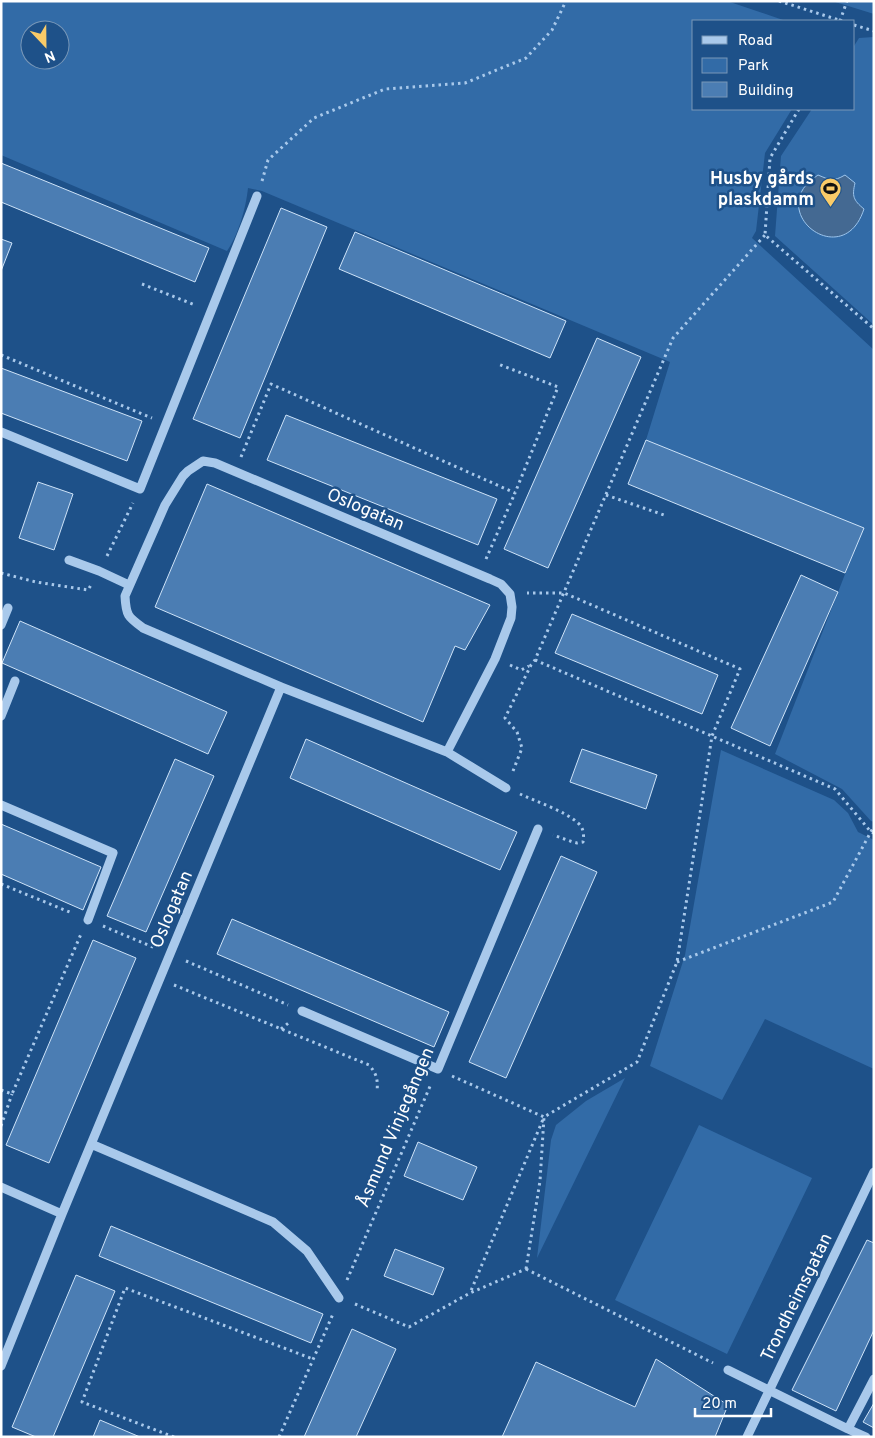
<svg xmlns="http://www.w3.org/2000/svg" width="875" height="1438" font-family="Overpass,sans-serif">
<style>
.green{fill:#326ba7;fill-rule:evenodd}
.water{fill:#446992;stroke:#9cc5ed}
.building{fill:#4b7db3;stroke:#cee3f8}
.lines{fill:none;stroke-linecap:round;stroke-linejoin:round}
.path{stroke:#a9c9eb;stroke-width:3;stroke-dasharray:2.5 4;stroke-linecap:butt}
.minor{stroke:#a9c9eb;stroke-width:9}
.labels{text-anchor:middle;stroke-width:5;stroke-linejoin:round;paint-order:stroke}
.poi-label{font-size:18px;font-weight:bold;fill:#fff;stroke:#1e5189;text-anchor:end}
.street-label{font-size:18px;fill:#fff;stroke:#1e5189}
</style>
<rect width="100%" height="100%" fill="#1e5189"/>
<!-- green -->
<path class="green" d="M1 1H727L786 21H694V109H792L765 153 756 231 752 238 874 350V822L871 821 842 789 775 754 863 528 646 440 670 362 262 191 248 188C246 208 238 236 227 251L1 155ZM30 30H60V60H30Z
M832 1H874V14Z
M874 37V325L775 236 781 156 812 109H854V46L859 38Z
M721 750 834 800 848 813 858 832 874 840V1069L765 1019 722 1100 650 1066 685 955Z
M625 1078 537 1258 551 1140 556 1125 586 1101Z
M699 1125 812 1178 727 1354 615 1300Z"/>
<!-- water -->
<path class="water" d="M818 175C830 180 833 182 845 175L855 183C852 196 853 200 864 209 845 268 776 221 806 185 809 181 814 178 818 175Z"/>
<!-- building -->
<path class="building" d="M1 163 209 248 195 282 1 202Z
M281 208 327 227 240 438 193 419Z
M355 232 566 321 550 358 339 269Z
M1 239 12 243 1 271Z
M597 338 641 357 548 568 504 549Z
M1 368 142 421 127 461 1 413Z
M286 415 497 499 478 545 267 460Z
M646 440 864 528 845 573 628 484Z
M38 482 73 494 54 550 19 538Z
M207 484 490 605 465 650 455 646 423 722 155 607Z
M801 575 838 592 770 746 731 728Z
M572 614 718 675 702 714 555 653Z
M20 621 227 712 208 754 2 663Z
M306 739 517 832 500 870 290 778Z
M582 749 657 775 646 809 570 782Z
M175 759 214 776 146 932 107 916Z
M1 824 101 867 83 910 1 874Z
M561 856 597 872 506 1078 469 1062Z
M232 919 449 1012 434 1047 217 954Z
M93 940 136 958 49 1163 6 1145Z
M418 1142 477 1167 463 1200 404 1176Z
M111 1226 323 1314 311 1343 99 1256Z
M867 1240 874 1243V1330L836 1411 792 1390Z
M395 1249 444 1268 433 1295 384 1276Z
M76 1275 115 1291 53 1437H36L12 1427Z
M352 1329 396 1349 356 1437H304Z
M656 1359 728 1405 715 1437H502L536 1362 635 1407Z
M874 1403V1428L863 1422Z
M100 1420 140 1437H93Z"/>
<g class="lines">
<!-- path -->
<path class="path" d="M779 1 842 21
M840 21 847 1
M854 25 874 31
M799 109 770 158 765 235 874 329
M262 181 268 160 314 118 385 89 465 83 526 58 552 30 566 1
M142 284 195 305
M1 355 152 418
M241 457 271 384 515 493 558 387 498 364
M606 495 664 515
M107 556 133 503
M486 559 515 493
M1 573 36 582 88 590 91 585
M535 660 835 789 871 832 874 833
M510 665 521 670 529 666
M513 771 522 748 517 732 505 718 531 665 535 660 673 338 765 235
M520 794C537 802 565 811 578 823 584 828 584 835 583 842L577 843 573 842 553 835
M1 884 72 913
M103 926 155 948
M186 961 288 1005
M677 962 833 902 874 826
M174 985 369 1065C377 1074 378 1080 377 1092
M281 1029 291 1021
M452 1076 544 1117 470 1293
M1 1090 12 1094 81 934
M1 1126 12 1094
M526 1269 540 1181 544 1117 637 1062 677 962 712 736 740 669 564 593H527
M526 1269 713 1363
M347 1280 431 1084
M355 1304 409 1327 470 1293 526 1269
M174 1437 82 1402 125 1288 313 1359
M279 1437 333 1314"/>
<!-- minor -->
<path class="minor" d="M1 432 140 489 257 196
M69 560 99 571 129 585
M1 625 8 608
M1 716 15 681
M447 752 506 788
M1 805 113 853 88 920
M302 1011 438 1069 538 829
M91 1144 273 1222 307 1251 339 1298
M1 1187 62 1214
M1 1366 62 1214 281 687 447 752 495 659 511 618 512 607 510 594 501 584 490 579 215 463 203 461 188 471 183 476 165 505 125 596C126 616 128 617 143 628L281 687
M728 1370 848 1429
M747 1437 874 1172
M866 1437 848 1429 874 1379"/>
</g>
<!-- icons -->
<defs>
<symbol id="stadium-pin" viewBox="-11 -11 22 30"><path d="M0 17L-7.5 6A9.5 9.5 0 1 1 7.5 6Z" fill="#facb68" stroke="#1e5189"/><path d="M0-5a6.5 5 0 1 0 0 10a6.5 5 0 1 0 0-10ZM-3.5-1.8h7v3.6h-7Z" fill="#111"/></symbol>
</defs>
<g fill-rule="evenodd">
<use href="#stadium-pin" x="818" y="176" width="25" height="34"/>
</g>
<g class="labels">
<!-- poi labels -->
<g class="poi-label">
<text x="814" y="184">Husby gårds<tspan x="814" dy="21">plaskdamm</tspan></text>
</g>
<!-- street labels -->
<g class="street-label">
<text transform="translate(366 509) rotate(23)" y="6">Oslogatan</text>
<text transform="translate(171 909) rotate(-67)" y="6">Oslogatan</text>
<text transform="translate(395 1127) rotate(-67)" y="6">Åsmund Vinjegången</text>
<text transform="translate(796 1297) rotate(-64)" y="6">Trondheimsgatan</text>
</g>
</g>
<!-- border -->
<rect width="875" height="1438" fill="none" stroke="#ffffff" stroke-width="5"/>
<!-- legend -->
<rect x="692" y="20" width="162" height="90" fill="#1e5189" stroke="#7897b8"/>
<rect x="702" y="36" width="25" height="8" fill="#a9c9eb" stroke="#7897b8"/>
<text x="738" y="45" font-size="15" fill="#ffffff">Road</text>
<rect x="702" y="58" width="25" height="15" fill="#326ba7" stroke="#7897b8"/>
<text x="738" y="70" font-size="15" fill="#ffffff">Park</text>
<rect x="702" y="82" width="25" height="15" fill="#4b7db3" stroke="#7897b8"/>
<text x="738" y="95" font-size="15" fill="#ffffff">Building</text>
<!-- north arrow -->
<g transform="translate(45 45) rotate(158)"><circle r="24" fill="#1e5189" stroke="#7897b8"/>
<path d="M0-4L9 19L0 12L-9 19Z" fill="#facb68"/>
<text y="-8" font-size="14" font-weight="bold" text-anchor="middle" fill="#ffffff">N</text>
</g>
<!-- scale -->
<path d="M695 1408v8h76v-8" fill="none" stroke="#ffffff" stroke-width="2.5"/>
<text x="702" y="1408" font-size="15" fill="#ffffff" stroke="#1e5189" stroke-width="4" paint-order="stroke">20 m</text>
</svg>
